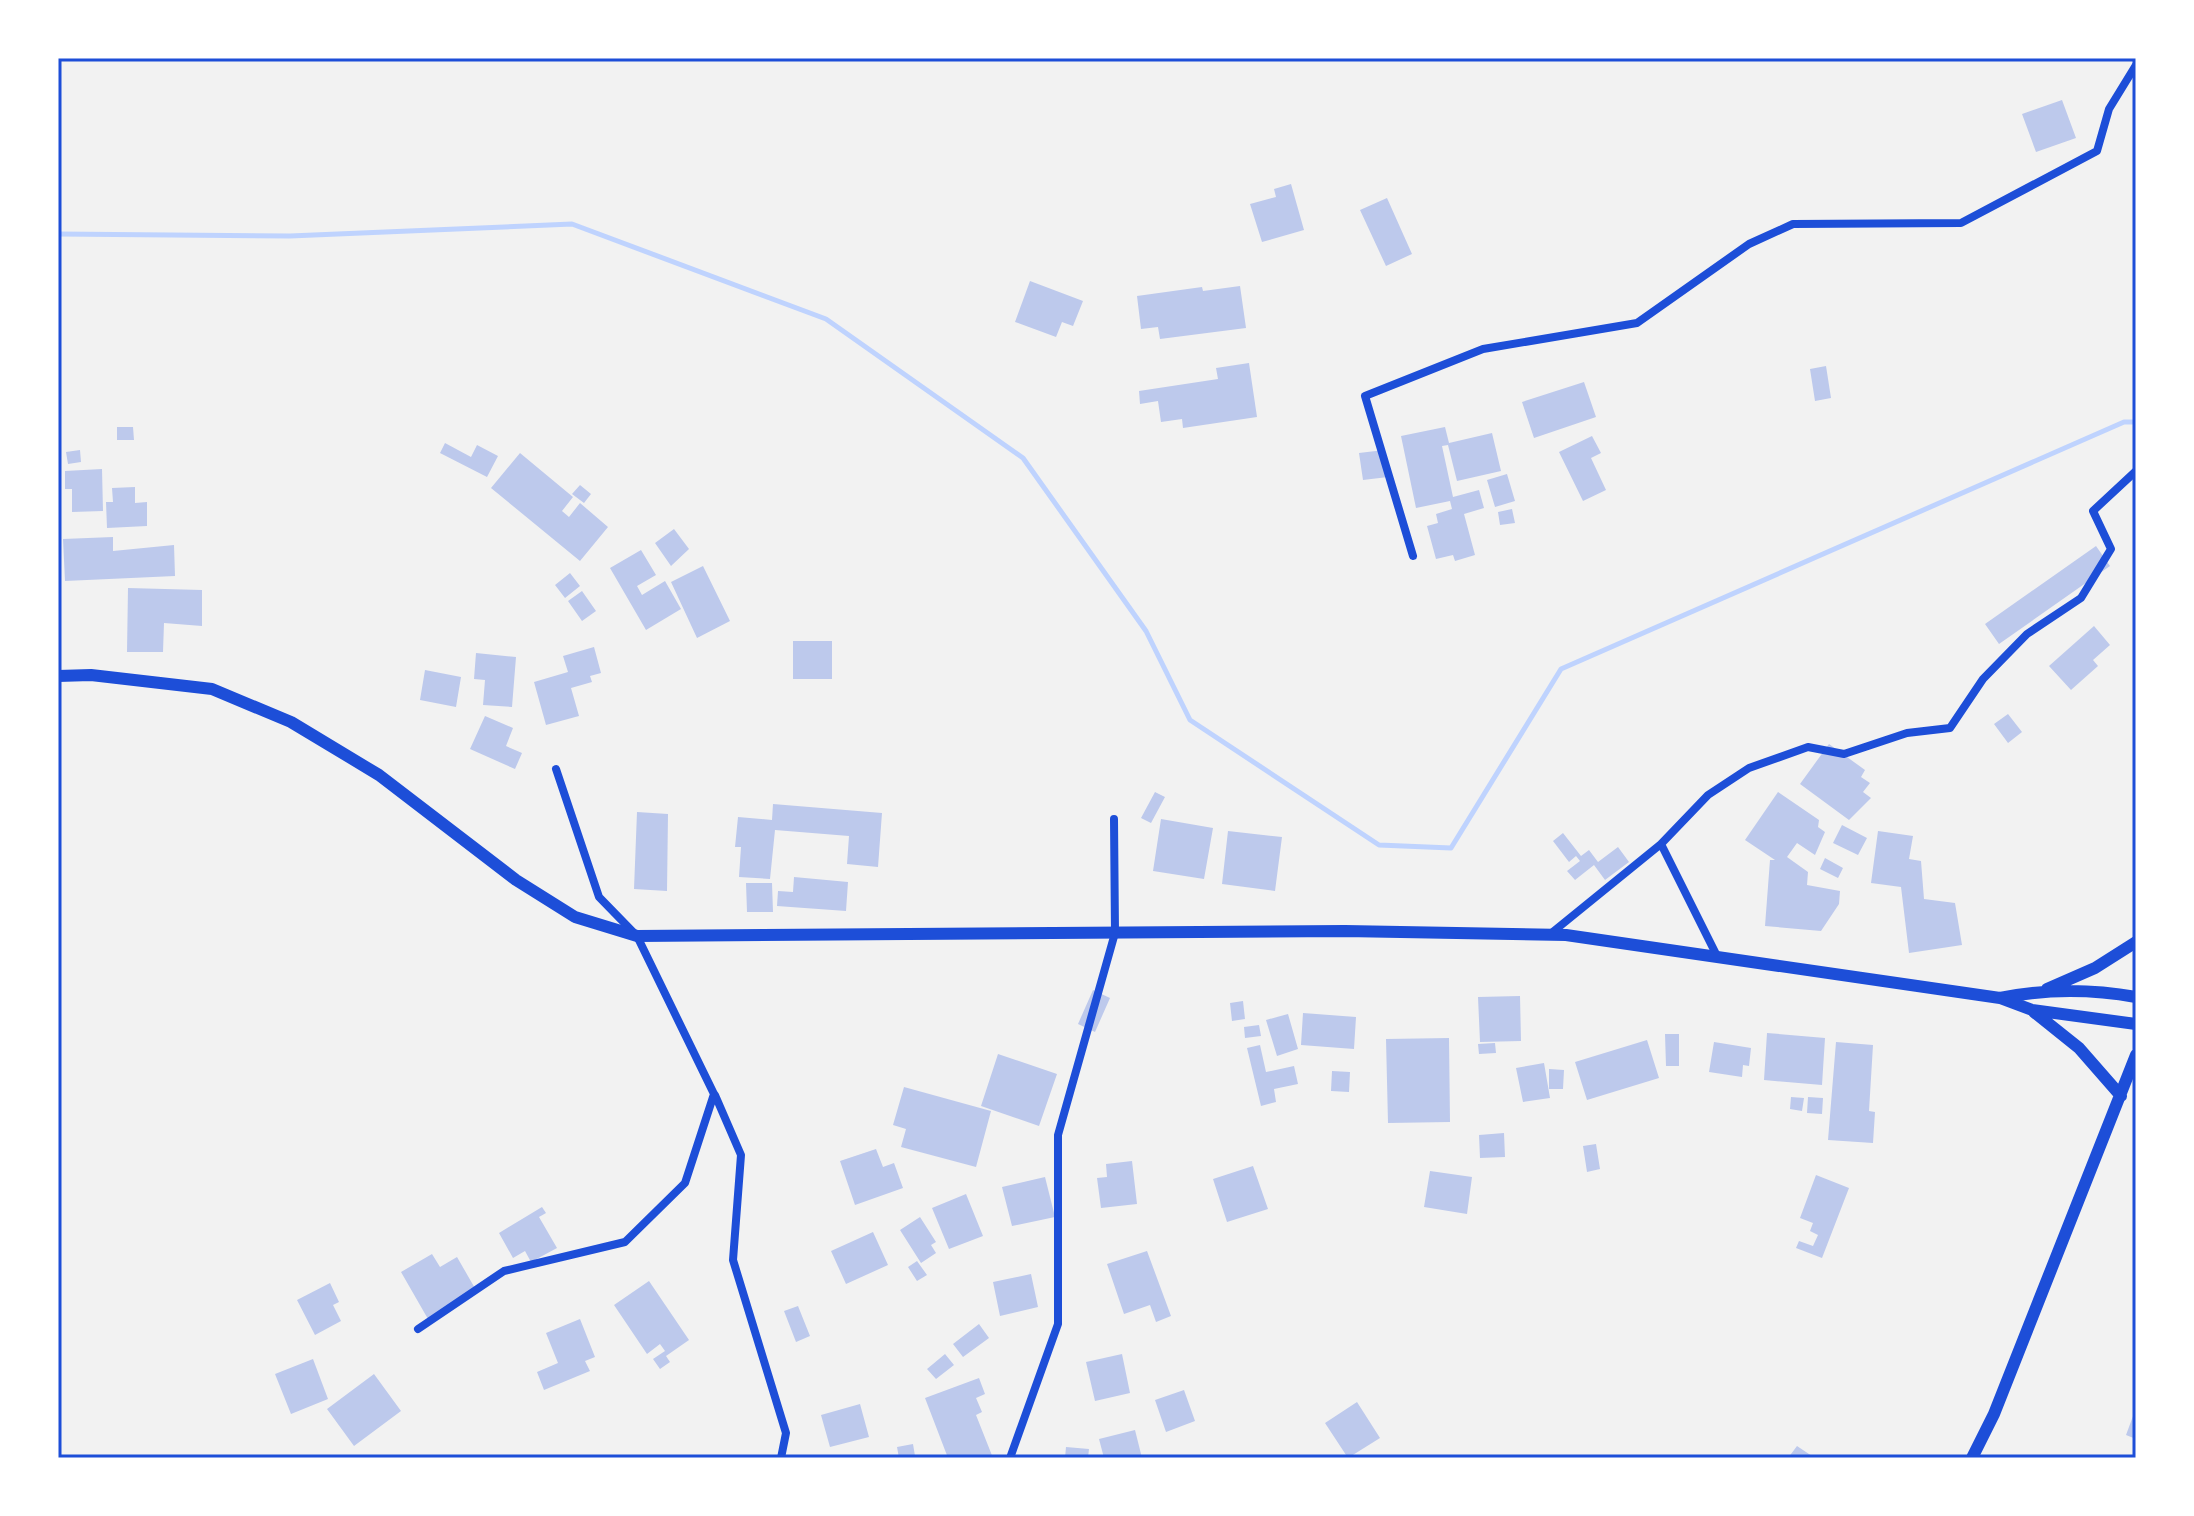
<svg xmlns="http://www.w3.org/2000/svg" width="2194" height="1516" font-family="Helvetica,sans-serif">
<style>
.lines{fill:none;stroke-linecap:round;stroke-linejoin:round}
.stream{stroke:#bfd3fe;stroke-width:5}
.building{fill:#bdc9ec}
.minor{stroke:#1d4ed8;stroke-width:8}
.primary{stroke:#1d4ed8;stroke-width:12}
.neatline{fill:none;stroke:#1d4ed8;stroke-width:3}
</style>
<rect width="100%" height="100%" fill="#f2f2f2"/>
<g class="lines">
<!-- stream -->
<path class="stream" d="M58 234 290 236 572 224 826 319 1023 458 1146 631 1190 720 1379 845 1451 848 1561 669 2124 422H2136"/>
</g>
<!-- building -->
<path class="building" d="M2062 100 2076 138 2036 152 2022 114Z
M1291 184 1304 230 1262 242 1250 204 1276 197 1274 189Z
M1387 198 1412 254 1386 266 1360 210Z
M1030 281 1083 301 1073 326 1062 322 1056 337 1015 322Z
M1240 286 1246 328 1160 339 1158 327 1141 329 1137 296 1202 287 1203 291Z
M1249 363 1257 417 1183 428 1182 419 1161 422 1158 401 1140 404 1139 391 1218 379 1216 368Z
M1826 366 1831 398 1815 401 1810 369Z
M1584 382 1596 417 1534 438 1522 402Z
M117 427H133L134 440H117Z
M1445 427 1449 443 1492 433 1501 471 1457 481 1448 445 1442 446 1453 497 1479 490 1484 508 1464 514 1475 555 1455 561 1453 555 1436 559 1427 526 1438 523 1436 514 1452 509 1450 501 1416 508 1401 436Z
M1592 436 1601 453 1591 458 1606 490 1583 501 1559 452Z
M445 443 471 457 477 445 498 456 487 477 440 453Z
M80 450 81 462 68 464 66 452Z
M1384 450 1388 477 1363 480 1359 453Z
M520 453 573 497 562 511 569 517 580 503 608 527 580 561 491 488Z
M102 469 103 511 72 512V489H65V471Z
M1507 474 1515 501 1495 507 1487 480Z
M580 485 591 494 584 503 572 494Z
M135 487V503L147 502V526L107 528 106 502H113L112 488Z
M1512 509 1515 523 1500 525 1498 512Z
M674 529 689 549 671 566 655 543Z
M113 537V551L174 545 175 576 65 581 63 539Z
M2096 546 2110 566 1999 644 1985 624Z
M641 550 656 575 637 586 642 595 665 581 681 609 646 630 610 568Z
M703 566 730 621 697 638 671 582Z
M570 573 580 586 565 598 555 585Z
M128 588 202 590V626L164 623 163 652H127Z
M582 591 596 611 582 621 568 601Z
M2094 626 2110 645 2093 660 2098 666 2071 690 2049 666Z
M793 641H832V679H793Z
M594 647 601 673 590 676 592 682 571 688 579 716 546 725 534 682 568 672 563 656Z
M476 653 516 657 512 707 483 705 485 680 474 679Z
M425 670 461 677 456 707 420 700Z
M2008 714 2022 732 2008 743 1994 724Z
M485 716 513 728 506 746 522 753 515 769 470 749Z
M1829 744 1865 770 1861 777 1870 783 1863 792 1871 798 1849 820 1800 784Z
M1155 792 1165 797 1151 823 1141 818Z
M1778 792 1819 820 1818 827 1825 832 1815 855 1797 843 1787 857 1808 872 1807 885 1840 891 1839 904 1821 931 1765 926 1770 860H1775L1745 840Z
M773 804 882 813 878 867 847 864 849 836 775 830 770 879 739 877 741 847H735L738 817 772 820Z
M637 812 668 814 667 891 634 889Z
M1161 819 1213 828 1204 879 1153 871Z
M1842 825 1867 838 1858 855 1833 843Z
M1228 831 1282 837 1275 891 1222 884Z
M1878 831 1913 836 1909 859 1921 861 1924 899 1955 903 1962 945 1909 953 1901 887 1871 883Z
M1563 833 1581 856 1589 850 1598 862 1618 847 1629 862 1605 880 1594 865 1575 880 1567 871 1580 861 1576 856 1569 862 1553 841Z
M1825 858 1843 868 1838 878 1820 869Z
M794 877 848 882 846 911 777 906 778 891 793 892Z
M746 883H772L773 912H747Z
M1093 990 1110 998 1095 1032 1078 1024Z
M1520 996 1521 1041 1480 1042 1478 997Z
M1243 1001 1245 1019 1232 1021 1230 1003Z
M1303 1013 1356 1017 1354 1049 1301 1045Z
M1288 1014 1298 1049 1277 1056 1266 1020Z
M1259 1025 1261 1036 1245 1038 1244 1027Z
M1767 1033 1825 1038 1822 1085 1764 1080Z
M1665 1034H1679V1066H1666Z
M1449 1038 1450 1122 1388 1123 1386 1039Z
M1647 1040 1659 1078 1587 1100 1575 1062Z
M1714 1042 1751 1048 1749 1066 1743 1065 1742 1077 1709 1072Z
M1836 1042 1873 1045 1869 1111 1875 1112 1873 1143 1828 1140Z
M1495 1043 1496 1053 1479 1054 1478 1044Z
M1260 1045 1266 1072 1294 1066 1298 1084 1274 1089 1276 1102 1261 1106 1247 1048Z
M998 1054 1057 1074 1039 1126 981 1106Z
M1544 1063 1550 1098 1523 1102 1516 1068Z
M1549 1069 1564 1070 1563 1089H1549Z
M1332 1071 1350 1072 1349 1092 1331 1091Z
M904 1087 991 1111 976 1167 901 1147 906 1129 893 1125Z
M1791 1097 1804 1098 1802 1111 1790 1109Z
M1808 1097 1823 1098 1822 1114 1807 1113Z
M1504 1133 1505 1157 1480 1158 1479 1135Z
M1596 1144 1600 1169 1587 1172 1583 1146Z
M876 1149 883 1167 894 1163 903 1188 855 1205 840 1161Z
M1132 1161 1137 1204 1101 1208 1097 1178 1107 1177 1106 1164Z
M1253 1166 1268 1209 1227 1222 1213 1179Z
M1430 1171 1472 1177 1467 1214 1424 1207Z
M1816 1175 1849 1188 1822 1258 1796 1248 1799 1241 1813 1246 1818 1235 1810 1231 1813 1223 1800 1218Z
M1045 1177 1055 1217 1012 1226 1002 1187Z
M966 1194 983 1236 949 1249 932 1208Z
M542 1207 546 1213 539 1217 557 1248 531 1262 525 1251 513 1258 499 1233Z
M920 1217 936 1242 931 1245 936 1253 921 1263 900 1230Z
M873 1232 888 1265 846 1284 831 1251Z
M1147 1251 1171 1316 1156 1322 1150 1305 1124 1314 1107 1264Z
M432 1254 440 1267 457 1257 476 1290 428 1319 401 1272Z
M917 1261 927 1275 917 1281 908 1267Z
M1031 1274 1038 1307 1000 1316 993 1282Z
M649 1281 689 1340 666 1356 670 1362 660 1369 653 1359 665 1351 660 1344 647 1354 614 1305Z
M330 1283 339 1302 333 1305 341 1321 315 1335 297 1300Z
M798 1306 810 1336 796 1342 784 1311Z
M580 1319 595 1357 585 1361 590 1371 544 1390 537 1372 558 1363 546 1333Z
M979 1324 989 1338 963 1357 953 1344Z
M945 1354 954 1365 936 1379 927 1369Z
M1122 1354 1130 1393 1095 1401 1086 1362Z
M313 1359 328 1399 291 1414 275 1374Z
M374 1374 401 1411 354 1446 327 1409Z
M979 1378 985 1394 976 1398 982 1412 976 1415 993 1458H948L925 1398Z
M1184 1390 1195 1421 1166 1432 1155 1400Z
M1357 1402 1380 1438 1348 1458 1325 1423Z
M860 1404 869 1437 830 1447 821 1415Z
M2136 1408V1439L2126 1435Z
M1135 1430 1142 1458H1104L1099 1439Z
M913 1444 915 1456 899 1458 897 1447Z
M1797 1446 1815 1458H1788Z
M1066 1447 1089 1449 1088 1458H1065Z"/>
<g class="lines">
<!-- minor -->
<path class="minor" d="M1413 556 1365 396 1483 349 1637 323 1749 244 1793 224 1961 223 2097 151 2109 109 2136 65
M1661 844 1708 795 1749 768 1808 747 1844 754 1907 733 1950 728 1983 679 2027 634 2081 598 2111 549 2093 511 2136 471
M1549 935 1661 844 1717 956
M715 1095 741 1155 733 1260 786 1433 781 1458
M418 1329 504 1271 625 1242 685 1183 714 1094 637 936 599 897 556 769
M1010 1458 1058 1324V1135L1115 933 1114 819"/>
<!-- primary -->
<path class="primary" d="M58 676 91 675 212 689 291 722 379 775 516 880 575 917 637 936 1345 931 1566 935 2000 998 2032 1010 2136 1024
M2047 989 2095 968 2136 942
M2000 998C2045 989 2091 989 2136 997
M2034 1012 2079 1048 2121 1096
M1972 1458 1994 1414 2136 1055"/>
</g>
<!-- border -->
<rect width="2194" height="1516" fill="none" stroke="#ffffff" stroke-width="120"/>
<rect x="60" y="60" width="2074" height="1396" class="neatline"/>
</svg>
